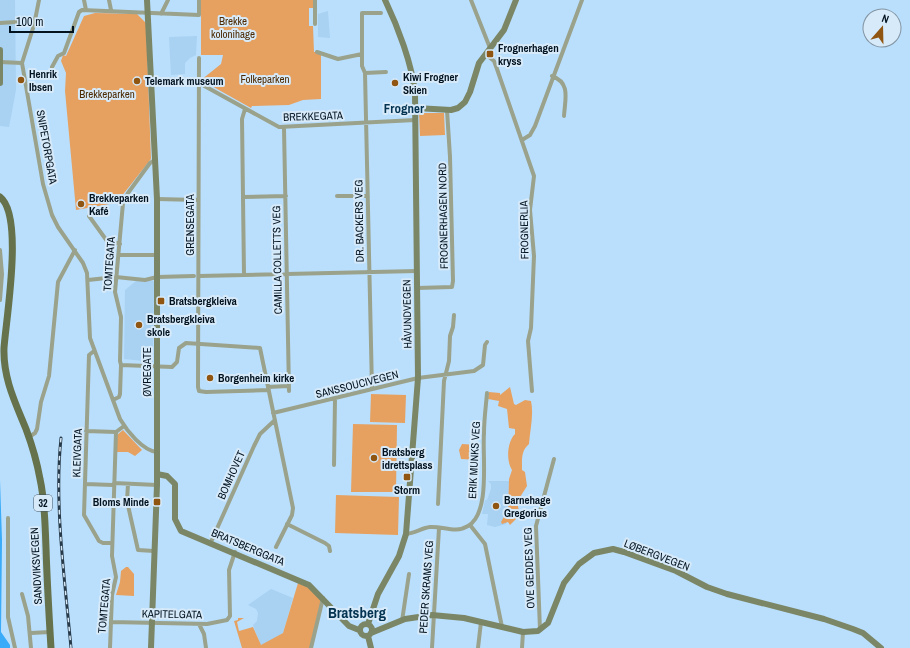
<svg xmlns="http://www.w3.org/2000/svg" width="910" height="648" font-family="'Archivo Narrow',sans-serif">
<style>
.built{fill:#a8d1f2}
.green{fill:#e6a160}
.water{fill:#39abf8}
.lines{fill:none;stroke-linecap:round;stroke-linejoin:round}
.street{stroke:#9aa28c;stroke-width:4}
.secondary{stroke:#7b8666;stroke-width:6}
.primary{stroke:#65724b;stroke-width:7}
.rail-casing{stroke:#263a4a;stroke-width:3}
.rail{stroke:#d7eaf9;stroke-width:1.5;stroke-dasharray:4.5;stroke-linecap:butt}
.poi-dot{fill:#8f5511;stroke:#d7eaf9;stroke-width:1.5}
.labels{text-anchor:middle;stroke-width:4;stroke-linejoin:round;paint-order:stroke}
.shield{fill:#d7eaf9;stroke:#435360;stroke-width:1}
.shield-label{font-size:10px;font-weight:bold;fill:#03121f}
.park-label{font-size:11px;fill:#4c2900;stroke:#d7eaf9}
.poi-label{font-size:11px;font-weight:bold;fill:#03121f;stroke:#d7eaf9;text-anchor:start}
.street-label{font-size:11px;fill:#03121f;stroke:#d7eaf9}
.quarter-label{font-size:13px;font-weight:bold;fill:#043351;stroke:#d7eaf9}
.district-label{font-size:15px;font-weight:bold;fill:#043351;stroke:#d7eaf9}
</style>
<rect width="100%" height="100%" fill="#badffd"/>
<!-- built -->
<path class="built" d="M0 0H15L16 90 9 127 0 126Z
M328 11 330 38 318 37V14Z
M197 36 196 55 190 58 185 63V74L171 75 169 37Z
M136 281H154L153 362 124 359 125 290Z
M488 481H509L508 508 506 524 495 527 487 525 488 514H482L485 500H487L491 489V484Z
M271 589 293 598 283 633 261 646 253 625 257 621 258 613 256 609 248 605Z"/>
<!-- green -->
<path class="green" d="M201 0H313V8H309V26H313L314 52H321V99L303 100 289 105 252 106 251 108 201 80 221 64 223 55H201Z
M95 13 137 14 146 23 151 159 121 197V202L76 210 65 91 66 73 61 61 63 55 66 56 84 16Z
M419 113H444L445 135 420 136Z
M510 387 514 404 516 405 525 400 531 401C534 415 530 430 529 444 521 451 522 459 522 470L525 472 527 486 517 502 519 511 515 514 518 517 510 525 508 522 502 524 501 522 505 515 508 513 509 479 512 470C506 461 507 442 515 434V429L509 428 507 409 498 406 499 401 488 399 489 392 500 393V395Z
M371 394 406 395 405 423 370 422Z
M353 424 397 425 396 492H351Z
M123 430 142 450 135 456 128 452H117V435Z
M462 444 478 445V460L461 459 459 450Z
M336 495 399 497 398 535 335 533Z
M126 567H128L134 574V596L116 595 120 582 121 571Z
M298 583 308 587 322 599 310 648H242L234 621 238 620V618H244L237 622 239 631 253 627 261 645 283 633Z"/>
<!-- water -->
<path class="water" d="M0 480 2 540 1 632 10 645V648H0Z"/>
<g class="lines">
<!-- street -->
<path class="street" d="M84 0 86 10
M109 0 111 10
M471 0 490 48
M161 14 168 0
M0 23 32 21
M315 24V0
M317 52 338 59 362 54
M485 54 494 61 497 69 534 176 530 210 534 256 531 328 528 341 532 391
M199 58 198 387 199 391 206 392 269 390
M0 62 22 63 43 184 52 215 58 227 83 263 87 273 90 338 120 419C127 431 143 451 157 452
M22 63 34 25 39 0
M52 67 58 56 64 53 79 12 82 10 199 15V0
M365 73 386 72
M552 76C571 83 565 99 564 116
M152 81 182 79 199 83 279 127 415 120
M284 128 289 391
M522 140 530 135 535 126 582 0
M337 196H368
M243 197 286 196
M157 199 198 200
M89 216 107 241 120 244
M0 250 2 274 0 300
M119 255H157
M244 275 242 119 245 109
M199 276 417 271
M88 280 116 277 145 280 157 277 194 276
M417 288 452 287 453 281 450 157 447 110
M94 351 89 355 84 515 99 541 103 543H112
M121 365 172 367 177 362 179 348 186 343 260 348 293 508 292 515 276 547
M268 387 288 386
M372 389 365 73 362 66V13H381
M113 400 119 397 120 394 121 365 120 361 121 317 115 292 123 203 128 193 150 163 155 160
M273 413 418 378 474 371 483 365 485 345 487 342
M86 431 116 432
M29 437 35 433 37 429 41 402 49 376 58 282 75 250
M334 465 335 399
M114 483 157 485
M85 484 113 485
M128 484 127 501 138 550 154 551
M438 504 444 381 449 361 450 336 453 327 454 315
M8 518V617L15 648
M287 524 325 543 329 546 330 551
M470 525 485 544 502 627
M406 534C415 533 422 528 430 527 444 526 455 534 468 526 491 513 482 455 484 433 484 419 486 406 487 393
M211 542 254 446 260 434 275 420
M22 594 28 616 31 648
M402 621 409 574
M111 622 207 624 227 620 230 616 229 570 235 552
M199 624 204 634 206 648
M540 630 536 526 554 459
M31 633 50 632
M110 648 112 595 116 577 112 556 116 432 124 426
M311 648 323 598
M432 648 439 528
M478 648 481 622
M522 648 523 632"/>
<!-- secondary -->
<path class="secondary" d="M147 0 157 199V485L151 648
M0 50V83
M416 108 451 110 458 108 465 102 470 92 479 63 504 30 516 0
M157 474 167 476 175 484V519L181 531 309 585 349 626 359 630
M360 630a6 6 0 1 1 12 0a6 6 0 1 1-12 0Z
M368 624 378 594 399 556 406 534 418 378 415 93C412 64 398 27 385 0
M371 633 405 619 432 615 464 618 523 632 538 631 548 623 564 583 579 564 594 553 613 549 624 552 676 571 707 587 727 594 824 619 853 629 863 633 881 648
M368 636 371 648"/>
<!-- primary -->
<path class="primary" d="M0 197C24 215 6 319 4 348 3 378 15 402 26 429 32 445 37 462 40 479 45 501 45 525 46 548 47 581 49 615 51 648"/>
<defs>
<path id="rail" d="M61 438C54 505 65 580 71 648"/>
</defs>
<!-- rail casing -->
<use href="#rail" class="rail-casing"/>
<!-- rail -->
<use href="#rail" class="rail"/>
</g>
<!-- markers -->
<g class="poi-dot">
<rect x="486" y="50" width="8" height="8" rx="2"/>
<circle cx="21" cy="80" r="4"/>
<circle cx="137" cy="81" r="4"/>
<circle cx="395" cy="83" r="4"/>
<circle cx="81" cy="204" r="4"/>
<rect x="157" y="297" width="8" height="8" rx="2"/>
<circle cx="139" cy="325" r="4"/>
<circle cx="210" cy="378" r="4"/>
<circle cx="374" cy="458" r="4"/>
<rect x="403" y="473" width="8" height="8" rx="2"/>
<rect x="153" y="498" width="8" height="8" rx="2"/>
<circle cx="496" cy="506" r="4"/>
</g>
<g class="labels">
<!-- shield labels -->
<rect class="shield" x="34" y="495" width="18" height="16" rx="3"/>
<g class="shield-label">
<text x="43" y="507">32</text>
</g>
<!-- park labels -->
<g class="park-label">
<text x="233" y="25">Brekke<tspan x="233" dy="13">kolonihage</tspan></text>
<text x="265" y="83">Folkeparken</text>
<text x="107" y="98">Brekkeparken</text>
</g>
<!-- poi labels -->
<g class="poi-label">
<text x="498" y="52">Frognerhagen<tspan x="498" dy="13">kryss</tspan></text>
<text x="29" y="78">Henrik<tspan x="29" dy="13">Ibsen</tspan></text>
<text x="403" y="81">Kiwi Frogner<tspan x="403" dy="13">Skien</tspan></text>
<text x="145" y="85">Telemark museum</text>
<text x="89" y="202">Brekkeparken<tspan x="89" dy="13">Kafé</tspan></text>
<text x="169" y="305">Bratsbergkleiva</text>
<text x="147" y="323">Bratsbergkleiva<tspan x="147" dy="13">skole</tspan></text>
<text x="218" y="382">Borgenheim kirke</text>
<text x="382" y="456">Bratsberg<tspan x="382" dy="13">idrettsplass</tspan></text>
<text x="407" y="494" text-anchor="middle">Storm</text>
<text x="504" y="504">Barnehage<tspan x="504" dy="13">Gregorius</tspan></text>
<text x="149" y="506" text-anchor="end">Bloms Minde</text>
</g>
<!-- street labels -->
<g class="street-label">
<text transform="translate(313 116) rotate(-2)" y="4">BREKKEGATA</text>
<text transform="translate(47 147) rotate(80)" y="4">SNIPETORPGATA</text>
<text transform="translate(443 216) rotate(-91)" y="4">FROGNERHAGEN NORD</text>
<text transform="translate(359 221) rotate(-91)" y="4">DR. BACKERS VEG</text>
<text transform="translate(190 225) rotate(-90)" y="4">GRENSEGATA</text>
<text transform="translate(524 230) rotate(-91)" y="4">FROGNERLIA</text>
<text transform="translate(277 260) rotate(-91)" y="4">CAMILLA COLLETTS VEG</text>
<text transform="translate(109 264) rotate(-86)" y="4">TOMTEGATA</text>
<text transform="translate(407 314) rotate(-91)" y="4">HÅVUNDVEGEN</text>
<text transform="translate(147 372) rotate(-90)" y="4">ØVREGATE</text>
<text transform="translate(357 384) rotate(-14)" y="4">SANSSOUCIVEGEN</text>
<text transform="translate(77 453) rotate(-88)" y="4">KLEIVGATA</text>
<text transform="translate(474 460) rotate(-87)" y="4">ERIK MUNKS VEG</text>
<text transform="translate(231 475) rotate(-66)" y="4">BOMHOVET</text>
<text transform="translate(248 547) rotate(23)" y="4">BRATSBERGGATA</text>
<text transform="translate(657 555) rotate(21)" y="4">LØBERGVEGEN</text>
<text transform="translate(36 566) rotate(-93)" y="4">SANDVIKSVEGEN</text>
<text transform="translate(529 568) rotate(-92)" y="4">OVE GEDDES VEG</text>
<text transform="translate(426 587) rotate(-86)" y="4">PEDER SKRAMS VEG</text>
<text transform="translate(104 606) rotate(-85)" y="4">TOMTEGATA</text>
<text transform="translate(172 614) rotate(1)" y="4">KAPITELGATA</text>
</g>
<!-- quarter labels -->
<g class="quarter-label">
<text x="404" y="113">Frogner</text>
</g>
<!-- district labels -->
<g class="district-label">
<text x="357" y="618">Bratsberg</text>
</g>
</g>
<!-- north arrow -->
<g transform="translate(882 28) rotate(20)"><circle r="19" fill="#d7eaf9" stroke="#8294a2"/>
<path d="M0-3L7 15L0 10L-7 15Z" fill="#8f5511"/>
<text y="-6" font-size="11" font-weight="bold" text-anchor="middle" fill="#03121f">N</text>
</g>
<!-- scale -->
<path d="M10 26v6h63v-6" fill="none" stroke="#03121f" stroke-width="2"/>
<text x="16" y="26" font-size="12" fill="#03121f" stroke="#d7eaf9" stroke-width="3" paint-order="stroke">100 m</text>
</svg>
